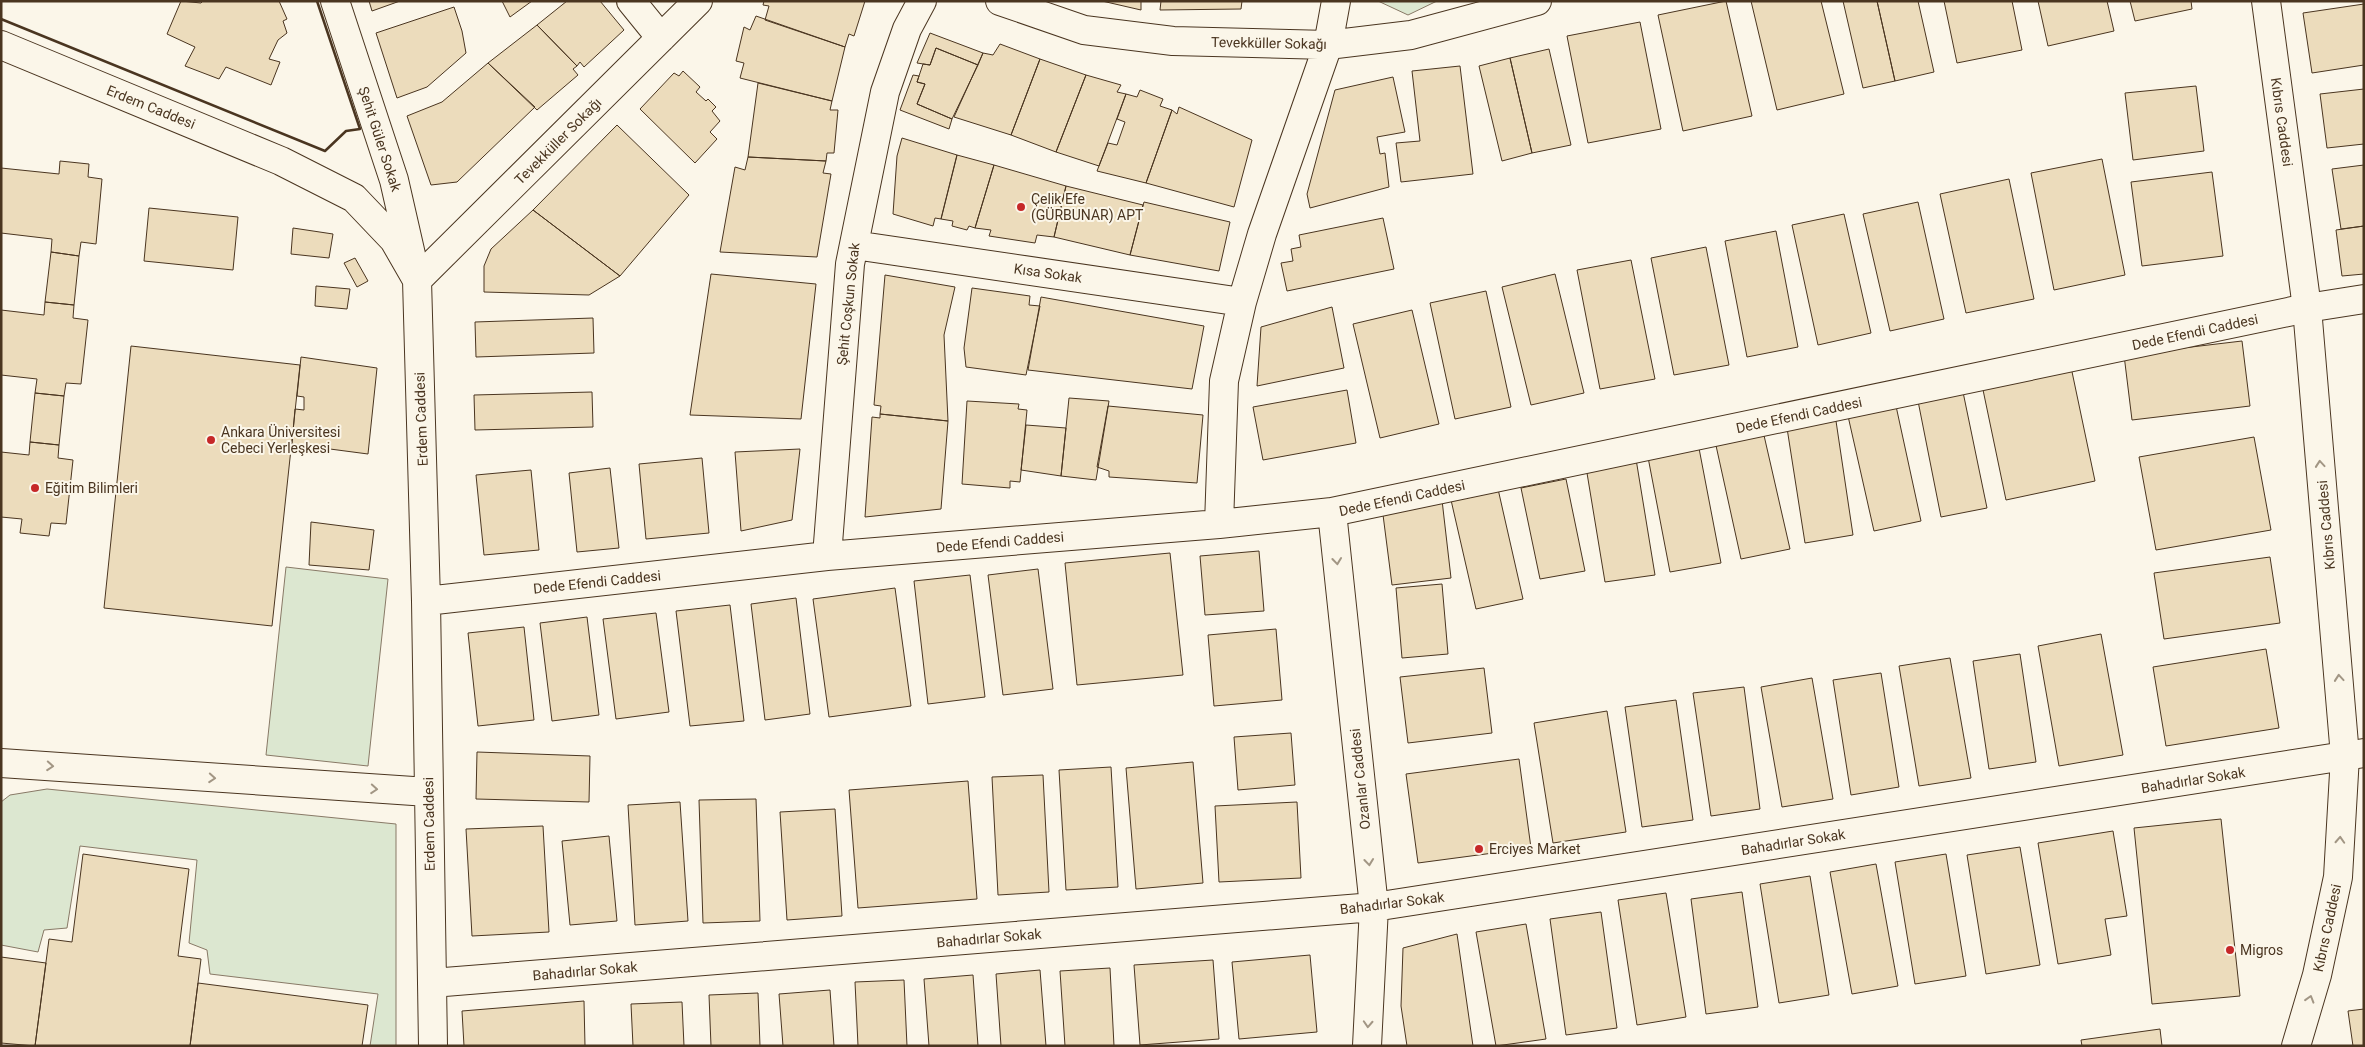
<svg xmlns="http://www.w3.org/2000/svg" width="2365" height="1047" font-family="Roboto,sans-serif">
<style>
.green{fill:#dce7d0;stroke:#887966}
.building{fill:#ecdcbc;stroke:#4a3520}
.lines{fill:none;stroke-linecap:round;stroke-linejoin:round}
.minor-casing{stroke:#4a3520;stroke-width:30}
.major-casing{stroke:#4a3520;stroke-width:30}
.minor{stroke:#fbf6e9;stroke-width:28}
.major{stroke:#fbf6e9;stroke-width:28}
.wall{stroke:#4a3520;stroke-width:2.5}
.oneway{stroke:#a29684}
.poi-dot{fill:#c62828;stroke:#fbf6e9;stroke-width:2}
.labels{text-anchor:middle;stroke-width:4;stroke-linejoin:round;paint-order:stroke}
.street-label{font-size:14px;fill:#4a3520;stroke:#fbf6e9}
.poi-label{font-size:14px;fill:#4a3520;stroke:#fbf6e9;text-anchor:start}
</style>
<rect width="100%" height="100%" fill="#fbf6e9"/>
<!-- green -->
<path class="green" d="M1378 1H1437L1408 15Z
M286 567 388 579 368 766 266 755Z
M47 789 396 824V1046H370L378 994 210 974 207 950 189 943 197 860 80 846 67 928 44 930 38 952 1 945V802L10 795Z"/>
<!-- building -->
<path class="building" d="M181 1 201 3 203 1H279L287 19 283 21 287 33 278 40 269 59 280 62 271 85 226 67 219 79 185 66 195 47 167 34Z
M369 1H400L372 11Z
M502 1H532L510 17Z
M567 1H600L624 30 584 67 580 62 577 66 537 25Z
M764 1H865L854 36 849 34 845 47 765 20 769 6 763 5Z
M1102 1H1141V10Z
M1161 1H1242L1241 9 1160 10Z
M1726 1 1752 116 1683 131 1658 15Z
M1751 1H1821L1844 94 1777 110Z
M1843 1H1877L1895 81 1863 88Z
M1877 1H1918L1934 72 1895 81Z
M1944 1H2012L2022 50 1957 63Z
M2038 1H2107L2114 31 2048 46Z
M2130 1H2191L2192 9 2135 21Z
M2364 4V65L2312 73 2303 13Z
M454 7 462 31 466 53 427 87 397 98 376 33Z
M756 16 845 47 832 101 740 78 744 63 736 61 744 27 750 30Z
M1640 22 1661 129 1588 143 1567 36Z
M537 25 577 66 573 69 578 75 537 110 488 63Z
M930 33 983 53 978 65 936 48 930 65 917 63Z
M1000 44 1040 59 1011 135 954 117 983 53 993 55Z
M936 48 978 65 952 119 917 104 925 84 917 82 923 64 930 65Z
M1549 49 1571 145 1532 153 1510 58Z
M1510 58 1532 153 1502 161 1479 66Z
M1040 59 1086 75 1056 152 1011 135Z
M488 63 535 107 457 182 431 185 407 116 442 102Z
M1460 66 1473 174 1401 182 1396 143 1420 141 1412 71Z
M683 71 700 87 696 92 706 101 708 99 716 107 712 111 720 121 710 132 717 139 695 163 640 109 674 73 679 76Z
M913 75 919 76 917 82 925 84 917 104 952 119 949 129 900 110Z
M1086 75 1121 85 1117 92 1126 94 1099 166 1056 152Z
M1393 77 1405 132 1377 137 1380 154 1385 153 1389 187 1310 208 1307 194 1335 90Z
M758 83 832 101 830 110H838L834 153H827L826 161 748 157Z
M2196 86 2204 151 2133 160 2125 93Z
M2364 89V144L2327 148 2320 94Z
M1140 90 1163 99 1160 106 1172 110 1146 183 1097 171 1108 143 1117 145 1125 122 1117 119 1126 94 1137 97Z
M1179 107 1252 140 1234 207 1146 183 1172 110 1177 114Z
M617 125 689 195 620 276 533 210Z
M902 138 957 155 941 219 935 218 933 226 893 214 897 156Z
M957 155 994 165 975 228 969 226 967 230 952 226 953 221 941 219Z
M748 157 826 161 823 173 831 174 817 257 720 252 735 167 745 170Z
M2102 159 2125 275 2054 290 2031 173Z
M60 161 89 164 88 177 102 179 96 244 81 242 79 256 51 252 52 239 1 233V168L59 174Z
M994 165 1066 186 1054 237 1037 235 1035 243 989 236 991 230 975 228Z
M2364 165V226L2341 229 2332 169Z
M2212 172 2223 256 2142 266 2131 182Z
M2009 179 2034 299 1966 313 1940 194Z
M1066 186 1143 205 1130 255 1054 237Z
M1144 202 1230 222 1219 271 1130 255Z
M1918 202 1944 319 1890 331 1863 214Z
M149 208 238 217 233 270 144 261Z
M533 210 620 276 589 295 484 292V266L491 249Z
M1844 214 1871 333 1818 345 1792 225Z
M1383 218 1394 269 1287 291 1281 263 1293 261 1291 249 1301 247 1299 235Z
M2364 226V274L2342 276 2336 230Z
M293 228 333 234 329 258 291 254Z
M1776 231 1798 347 1747 357 1725 241Z
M1706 247 1729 365 1674 375 1651 258Z
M51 252 79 256 74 305 45 302Z
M355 258 368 281 357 287 344 263Z
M1631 260 1655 379 1600 389 1577 270Z
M711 274 816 284 801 419 690 415Z
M1555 274 1584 393 1531 405 1502 287Z
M885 275 955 287 944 335 948 421 880 414 881 406 874 405Z
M316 286 350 289 347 309 315 306Z
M972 288 1030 296 1029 305 1040 306 1026 375 966 367 964 348Z
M1486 291 1511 407 1455 419 1430 303Z
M1041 297 1204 326 1192 389 1028 370Z
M45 302 74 305 73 318 88 320 81 384 66 383 64 396 35 393 37 379 1 375V310L44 315Z
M1332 307 1344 368 1257 386 1261 327Z
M1412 310 1439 424 1380 438 1353 324Z
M593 318 594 353 476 357 475 322Z
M2242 341 2250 406 2132 420 2124 355Z
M131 346 300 365 272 626 104 608Z
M301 357 377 368 368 454 292 444 295 409 304 410V397L297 396Z
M2071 367 2095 481 2006 500 1982 385Z
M1347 390 1356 443 1263 460 1253 407Z
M592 392 593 427 475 430 474 395Z
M1963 392 1987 508 1941 517 1918 401Z
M35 393 64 396 59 445 30 442Z
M1069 398 1109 401 1096 480 1061 476Z
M967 401 1019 404 1018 409 1027 410 1020 482 1010 481V488L962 484Z
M1108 406 1203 415 1197 483 1109 477V471L1097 467Z
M1896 406 1921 521 1874 531 1848 416Z
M880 414 948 421 941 509 865 517 872 417 880 418Z
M1836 421 1853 535 1805 543 1787 428Z
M1026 425 1066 428 1061 476 1021 470Z
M1763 431 1790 549 1741 559 1715 441Z
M2254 437 2271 530 2156 550 2139 457Z
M30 442 59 445 58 458 73 460 66 524 51 523 49 536 20 533 22 519 1 517V452L29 455Z
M1698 443 1721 563 1670 572 1647 452Z
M800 449 792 520 741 531 735 452Z
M702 458 709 533 646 539 639 464Z
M1636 459 1655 575 1605 582 1586 467Z
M610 468 619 548 577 552 569 473Z
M531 470 539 550 484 555 476 475Z
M1566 479 1585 571 1540 579 1521 488Z
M1498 489 1523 599 1476 609 1451 500Z
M1442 500 1451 578 1392 585 1382 507Z
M311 522 374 530 369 570 309 565Z
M1259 551 1264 611 1205 615 1200 556Z
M1170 553 1183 675 1077 685 1065 563Z
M2270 557 2280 623 2164 639 2154 573Z
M1038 569 1053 689 1003 695 988 575Z
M970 575 985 697 928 704 914 581Z
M1442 584 1448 654 1402 658 1396 588Z
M895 588 911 706 829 717 813 599Z
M796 598 810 714 765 720 751 604Z
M730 605 744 721 690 726 676 611Z
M656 613 669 712 616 719 603 619Z
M587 617 599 715 552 721 540 623Z
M524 627 534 720 478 726 468 633Z
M1276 629 1282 700 1214 706 1208 635Z
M2101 634 2123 755 2059 766 2038 646Z
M2266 649 2279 728 2166 746 2153 667Z
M2020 654 2036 762 1989 769 1973 661Z
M1950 658 1971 778 1919 786 1899 666Z
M1484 668 1492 733 1408 743 1400 677Z
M1881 673 1899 787 1851 795 1833 680Z
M1812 678 1833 799 1782 807 1761 687Z
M1744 687 1760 809 1711 816 1693 693Z
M1676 700 1693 820 1642 827 1625 707Z
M1607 711 1626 832 1553 843 1534 723Z
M1291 733 1295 785 1238 790 1234 737Z
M477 752 590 756 589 802 476 799Z
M1519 759 1531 848 1418 863 1406 774Z
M1193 762 1203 883 1136 889 1126 768Z
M1111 767 1118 887 1066 890 1059 770Z
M1043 775 1049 892 998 895 992 777Z
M968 781 977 899 858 908 849 790Z
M756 799 760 921 703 923 699 800Z
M680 802 688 921 635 925 628 805Z
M1297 802 1301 878 1219 882 1215 806Z
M835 809 842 916 787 920 780 812Z
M2221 819 2240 996 2152 1004 2134 828Z
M543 826 549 932 472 936 466 829Z
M2113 831 2127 916 2105 919 2111 955 2058 964 2038 843Z
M609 836 617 921 570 925 562 841Z
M2020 847 2040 965 1986 974 1967 855Z
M83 854 189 869 178 956 201 959 190 1046H35L49 939 72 942Z
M1946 854 1966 976 1915 984 1895 862Z
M1876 864 1898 986 1852 994 1830 872Z
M1810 876 1829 995 1779 1003 1760 884Z
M1742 892 1758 1007 1706 1014 1691 899Z
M1666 893 1686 1017 1637 1025 1618 900Z
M1601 912 1617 1028 1566 1035 1550 919Z
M1526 924 1546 1039 1496 1046 1476 932Z
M1457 934 1473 1046H1407L1401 1006 1403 948Z
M1310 955 1317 1032 1239 1039 1232 962Z
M1 957 46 963 35 1046 1 1043Z
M1213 960 1219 1039 1140 1045 1134 965Z
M1110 968 1114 1046H1065L1060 971Z
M1040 970 1046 1046H1001L996 974Z
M973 975 978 1046H929L924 979Z
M904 980 907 1046H858L855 982Z
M198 983 368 1005 362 1046H190Z
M830 990 834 1046H783L779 994Z
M758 993 760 1046H711L709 995Z
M584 1001 585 1046H464L462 1011Z
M682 1002 684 1046H633L631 1004Z
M2364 1009V1046H2353L2348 1011Z
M2160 1029 2162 1046H2082L2081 1040Z"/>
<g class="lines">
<defs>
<path id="minor" d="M335 1 394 180 412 259
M631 1 661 38
M1000 1 1084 30 1173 41 1328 45 1411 35 1537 1
M1 45 281 161 354 198 394 240 417 280 426 601 433 1046
M854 245 1242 302
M417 280 698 1
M1332 512 1374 907 1367 1046
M1219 524 1224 381 1242 302 1262 234 1328 45 1336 1
M827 556 850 264 885 92 907 29 922 1
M426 601 827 556 1219 524 1332 512 2307 308 2364 299
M1 763 428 792
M432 983 1374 907 2364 753"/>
<path id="major" d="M2266 1 2307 308 2345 756 2338 877 2317 975 2296 1046"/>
</defs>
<!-- minor casing -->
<use href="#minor" class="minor-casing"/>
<!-- major casing -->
<use href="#major" class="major-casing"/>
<!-- minor -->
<use href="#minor" class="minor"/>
<!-- major -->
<use href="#major" class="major"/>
<!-- wall -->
<path class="wall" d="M1 19 325 151 346 131 360 129 317 1"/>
</g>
<!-- one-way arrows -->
<defs><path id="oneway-chevron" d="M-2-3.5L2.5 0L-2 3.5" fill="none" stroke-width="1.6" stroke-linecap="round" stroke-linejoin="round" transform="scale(1.25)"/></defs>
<g class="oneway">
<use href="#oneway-chevron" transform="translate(2320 464) rotate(-95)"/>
<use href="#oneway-chevron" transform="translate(1337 561) rotate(84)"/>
<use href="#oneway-chevron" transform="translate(2339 678) rotate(-95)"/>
<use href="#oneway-chevron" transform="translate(50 766) rotate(4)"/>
<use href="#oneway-chevron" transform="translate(212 778) rotate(4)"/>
<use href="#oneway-chevron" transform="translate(374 789) rotate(4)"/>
<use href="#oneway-chevron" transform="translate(2340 840) rotate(-87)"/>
<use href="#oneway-chevron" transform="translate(1369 862) rotate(84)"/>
<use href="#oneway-chevron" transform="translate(2310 999) rotate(-73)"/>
<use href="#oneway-chevron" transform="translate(1368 1024) rotate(93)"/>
</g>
<!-- markers -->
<g class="poi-dot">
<circle cx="1021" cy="207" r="5"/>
<circle cx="211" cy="440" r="5"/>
<circle cx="35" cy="488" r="5"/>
<circle cx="1479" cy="849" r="5"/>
<circle cx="2230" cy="950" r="5"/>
</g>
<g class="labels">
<!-- street labels -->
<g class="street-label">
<text transform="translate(1269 43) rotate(1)" y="5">Tevekküller Sokağı</text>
<text transform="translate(151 107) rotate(22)" y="5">Erdem Caddesi</text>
<text transform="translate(2282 122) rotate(82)" y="5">Kıbrıs Caddesi</text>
<text transform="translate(380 139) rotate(72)" y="5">Şehit Güler Sokak</text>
<text transform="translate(558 141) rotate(-45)" y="5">Tevekküller Sokağı</text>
<text transform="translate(1048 273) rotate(8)" y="5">Kısa Sokak</text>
<text transform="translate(848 304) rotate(-84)" y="5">Şehit Coşkun Sokak</text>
<text transform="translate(2195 332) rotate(-12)" y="5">Dede Efendi Caddesi</text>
<text transform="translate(1799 415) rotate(-12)" y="5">Dede Efendi Caddesi</text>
<text transform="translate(421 419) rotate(-92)" y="5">Erdem Caddesi</text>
<text transform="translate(1402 498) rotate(-12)" y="5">Dede Efendi Caddesi</text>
<text transform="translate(2326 525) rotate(-95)" y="5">Kıbrıs Caddesi</text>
<text transform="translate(1000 542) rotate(-5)" y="5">Dede Efendi Caddesi</text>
<text transform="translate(597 582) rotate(-6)" y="5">Dede Efendi Caddesi</text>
<text transform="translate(1360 779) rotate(-96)" y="5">Ozanlar Caddesi</text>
<text transform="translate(2193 780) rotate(-9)" y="5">Bahadırlar Sokak</text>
<text transform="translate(429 824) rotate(-91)" y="5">Erdem Caddesi</text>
<text transform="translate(1793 842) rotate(-9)" y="5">Bahadırlar Sokak</text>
<text transform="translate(1392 903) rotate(-7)" y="5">Bahadırlar Sokak</text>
<text transform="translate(2327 928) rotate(-78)" y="5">Kıbrıs Caddesi</text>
<text transform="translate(989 938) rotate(-5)" y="5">Bahadırlar Sokak</text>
<text transform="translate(585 971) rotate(-5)" y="5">Bahadırlar Sokak</text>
</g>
<!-- poi labels -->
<g class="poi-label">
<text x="1031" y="204">Çelik Efe<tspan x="1031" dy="16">(GÜRBUNAR) APT</tspan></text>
<text x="221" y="437">Ankara Üniversitesi<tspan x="221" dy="16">Cebeci Yerleşkesi</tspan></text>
<text x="45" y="493">Eğitim Bilimleri</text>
<text x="1489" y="854">Erciyes Market</text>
<text x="2240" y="955">Migros</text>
</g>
</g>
<!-- border -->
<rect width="2365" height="1047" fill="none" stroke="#4a3520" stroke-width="5"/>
</svg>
